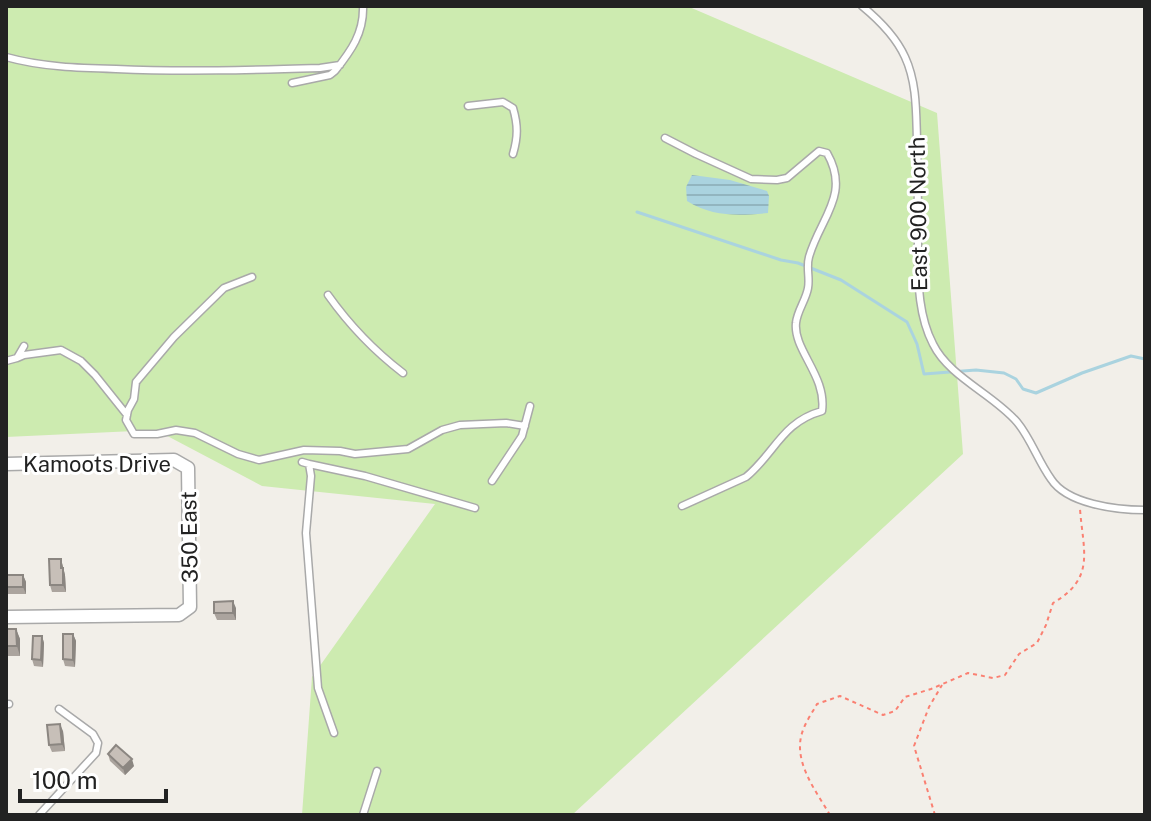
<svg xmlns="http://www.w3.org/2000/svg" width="1151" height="821" font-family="'Public Sans',sans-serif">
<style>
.grass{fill:#cdebb0}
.water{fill:url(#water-rules)}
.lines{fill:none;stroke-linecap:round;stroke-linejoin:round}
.stream{stroke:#aad3df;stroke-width:3}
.service-casing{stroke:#a9a9a9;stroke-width:9}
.minor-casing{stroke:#a9a9a9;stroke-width:15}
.path{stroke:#fa8072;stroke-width:2;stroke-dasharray:4 4;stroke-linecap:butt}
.service{stroke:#fff;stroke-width:6}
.minor{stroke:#fff;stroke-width:12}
.wall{fill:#aba49e}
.shaded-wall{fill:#8b8681}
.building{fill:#c7bfb8;stroke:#8b8681;stroke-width:2}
.labels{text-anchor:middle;stroke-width:6;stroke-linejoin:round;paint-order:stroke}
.street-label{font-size:22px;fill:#222;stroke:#fff}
</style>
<defs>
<pattern id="water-rules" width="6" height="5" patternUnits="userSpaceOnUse" patternTransform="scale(2)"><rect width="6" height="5" fill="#aad3df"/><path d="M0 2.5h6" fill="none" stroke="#92b5bf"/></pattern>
</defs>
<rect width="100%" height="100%" fill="#f2efe9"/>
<!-- grass -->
<path class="grass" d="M6 6H687L937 113 963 454 572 815H302L312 677 435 504 262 486 156 430 6 437Z"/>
<!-- water -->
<path class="water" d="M692 175 730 180 767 191 769 196 768 213C738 216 713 217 687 201L686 187Z"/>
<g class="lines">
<!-- stream -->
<path class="stream" d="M637 212 781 260 798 263 841 280 907 322 917 344 924 374 976 370 1004 373 1016 379 1023 389 1036 393 1082 373 1131 356 1145 359"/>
<defs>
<path id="service" d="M862 6C879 20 896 37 905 57 917 83 916 112 917 140 918 178 918 217 918 255 918 285 919 317 933 344 949 377 993 394 1017 422 1031 439 1038 461 1051 479 1067 504 1116 510 1145 510
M6 57C42 67 79 68 116 69 184 72 252 70 320 68L340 65
M292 83 330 75 335 71C351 51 364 33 363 6
M468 106 503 102 513 108C518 125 518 137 513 154
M665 138 696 154 751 179 777 180 787 178 819 151 827 153C851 195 820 218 809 257 806 267 810 278 808 288 806 300 797 311 796 323 793 350 827 376 822 411 782 422 775 453 746 477L682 506
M252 277 224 288 174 337 136 382 134 399 128 410 126 420 134 434H157L176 430 195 433 238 454 259 460 304 450 340 451 355 454 408 449 442 430 460 425 506 423 525 426
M328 295C350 326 373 350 403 373
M17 358 24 355 61 350 81 361 95 375 127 415
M6 361 17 358 24 346
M302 462 309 464 311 476 306 533 318 688 334 733
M309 464 365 476 475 508
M492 481 522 436 530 406
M6 704H9
M39 815 96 753 98 743 93 734 59 709
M363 815 377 771"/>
<path id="minor" d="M6 464 174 460 188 468 190 607 179 615 6 617"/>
</defs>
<!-- service casing -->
<use href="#service" class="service-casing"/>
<!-- minor casing -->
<use href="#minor" class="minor-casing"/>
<!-- path -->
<path class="path" d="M830 815C816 791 793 762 802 733 805 723 812 713 817 704L840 696 883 715 895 711 905 697 931 689 968 673 993 678 1005 675 1019 654 1037 643 1046 625 1053 603C1096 578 1083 551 1080 509
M935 815 914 746 929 707 942 685"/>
<!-- service -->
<use href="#service" class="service"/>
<!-- minor -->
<use href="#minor" class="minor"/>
</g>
<!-- wall -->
<path class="wall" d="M61 559 65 575 66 592H52L50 585Z
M6 575H23L26 582V594H6Z
M236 608V620H217L214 613Z
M6 629H16L20 639V656H6Z
M73 634 76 641 75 667 65 666 63 659Z
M42 636 44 643 43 667 34 666 32 659Z
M63 731 65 751 52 752 49 745Z
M108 754 134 766 125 775 110 761Z"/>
<!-- shaded-wall -->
<path class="shaded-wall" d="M61 559 65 575 66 592 63 585Z
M23 575 26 582V594L23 587Z
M233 601 236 608V620L233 613Z
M16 629 20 639V656L17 646Z
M73 634 76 641 75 667 73 660Z
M42 636 44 643 43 667 41 660Z
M60 724 63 731 65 751 62 744Z
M132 759 134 766 125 775 123 768Z"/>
<!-- building -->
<path class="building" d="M49 559H61V568H63V585H50Z
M6 575H23V587H6Z
M233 601V613H214V602Z
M6 629H16L17 646H6Z
M63 634H73V660L63 659Z
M33 636H42L41 660 32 659Z
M60 724 62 744 49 745 47 725Z
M116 745 132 759 123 768 108 754Z"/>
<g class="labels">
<!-- street labels -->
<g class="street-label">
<text transform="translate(918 214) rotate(-91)" y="8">East 900 North</text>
<text x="97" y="472">Kamoots Drive</text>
<text transform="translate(189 537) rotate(-91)" y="8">350 East</text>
</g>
</g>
<!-- border -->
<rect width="1151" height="821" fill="none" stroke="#222222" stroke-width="16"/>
<!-- scale -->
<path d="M20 789v12h146v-12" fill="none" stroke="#222222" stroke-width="4"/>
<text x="32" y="789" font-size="24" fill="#222222" stroke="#ffffff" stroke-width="6" paint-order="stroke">100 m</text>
</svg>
